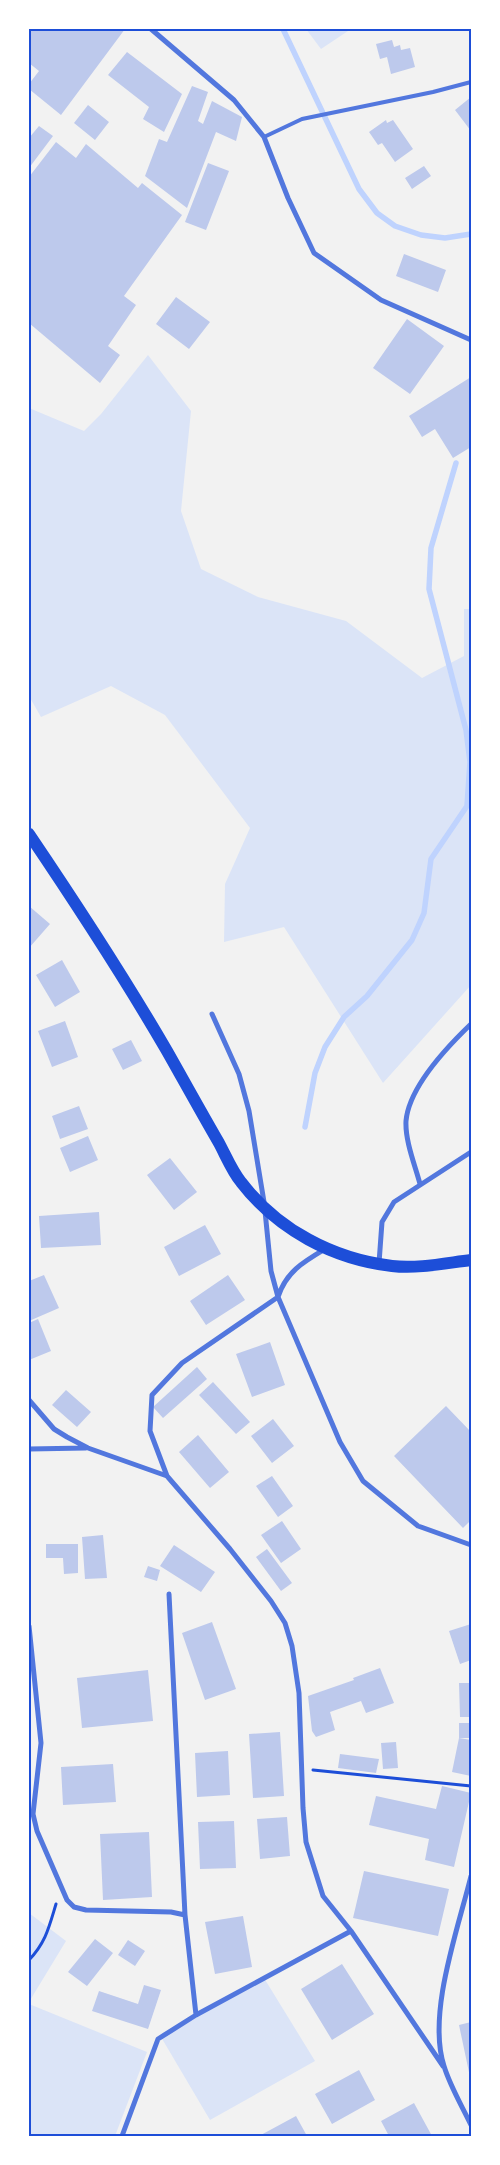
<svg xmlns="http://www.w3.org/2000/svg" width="500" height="2165" font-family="'Asap Condensed',sans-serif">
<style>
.green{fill:#dbe4f7}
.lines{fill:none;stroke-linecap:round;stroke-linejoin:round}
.stream{stroke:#bfd3fe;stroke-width:5.5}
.building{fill:#bdc9ec}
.path{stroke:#1d4ed8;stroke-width:3}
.service{stroke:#5277de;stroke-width:4}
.minor{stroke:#5277de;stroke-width:5}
.primary{stroke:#1d4ed8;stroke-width:12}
.neatline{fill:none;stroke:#1d4ed8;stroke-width:2}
</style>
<rect width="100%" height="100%" fill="#f2f2f2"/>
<!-- green -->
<path class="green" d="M306 29H351L321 49Z
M148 355 191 411 181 511 201 569 258 597 346 621 422 678 464 656V609H471V985L383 1083 284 927 224 942 225 884 250 828 165 715 111 686 41 717 29 696V408L84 431 101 414Z
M29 1913 66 1941 29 2002Z
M264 1978 315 2061 210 2120 161 2037Z
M29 2004 147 2052 115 2136H29Z"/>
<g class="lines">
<!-- stream -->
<path class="stream" d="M283 29 359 189 377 213 395 226 421 235 445 238 471 234
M305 1127 315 1073 325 1047 344 1017 367 996 412 940 424 913 431 859 467 806 470 762 466 730 429 589 431 548 456 463"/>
</g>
<!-- building -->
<path class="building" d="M29 29H125L61 115 29 89V84L39 71 29 63Z
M392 40 394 47 400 45 401 50 410 48 415 67 391 74 387 57 380 59 376 44Z
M127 52 182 94 164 132 143 119 149 107 108 75Z
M192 86 208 92 198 121 203 124 212 101 242 117 236 141 216 132 187 208 145 176 159 139 167 142Z
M471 97V131L455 110Z
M88 105 109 122 95 140 74 123Z
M386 120 387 123 393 120 413 149 395 162 382 143 378 145 369 132Z
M39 126 53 136 29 168V138Z
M56 142 76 158 86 144 138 188 142 183 182 215 124 296 136 305 108 346 120 355 100 383 29 323V177Z
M208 163 229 171 206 230 185 222Z
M424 166 431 176 412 189 405 178Z
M404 254 446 270 438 292 396 276Z
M176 297 210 322 189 349 156 324Z
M407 319 444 346 410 394 373 368Z
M471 377V447L453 458 435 429 422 437 409 416Z
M29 906 50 924 29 948Z
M62 960 80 992 55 1007 36 975Z
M65 1021 78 1057 52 1067 38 1031Z
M131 1040 142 1061 123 1070 112 1049Z
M79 1106 88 1129 60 1139 52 1116Z
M88 1136 98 1160 70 1172 60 1148Z
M170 1158 197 1192 174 1210 147 1175Z
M99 1212 101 1245 41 1248 39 1216Z
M205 1225 221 1254 179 1276 164 1247Z
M44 1275 59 1308 29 1321V1281Z
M228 1275 245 1300 206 1325 190 1301Z
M38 1319 51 1351 29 1360V1323Z
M270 1342 285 1385 252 1397 236 1354Z
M197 1367 207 1379 163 1418 153 1407Z
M213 1382 250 1422 236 1434 199 1395Z
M66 1390 91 1412 77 1427 52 1405Z
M446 1406 471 1432V1520L463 1528 394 1456Z
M273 1419 294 1446 272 1463 251 1436Z
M198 1435 229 1472 210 1488 179 1452Z
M272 1476 293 1506 278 1517 256 1486Z
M282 1521 301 1549 281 1563 261 1535Z
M103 1535 107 1578 85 1579 82 1537Z
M46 1544H78V1573L64 1574 63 1558H46Z
M174 1545 215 1572 201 1592 160 1566Z
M267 1549 292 1583 281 1591 256 1557Z
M148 1566 160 1570 157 1581 144 1577Z
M212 1622 236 1689 205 1700 182 1633Z
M471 1624V1660L460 1664 449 1631Z
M380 1668 394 1703 366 1713 361 1701 330 1712 335 1730 316 1737 312 1731 308 1696 354 1680 353 1678Z
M148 1670 153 1721 82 1728 77 1678Z
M459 1683H471V1717H460Z
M459 1723H471V1738H459Z
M280 1732 284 1796 253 1798 249 1734Z
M459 1738 471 1740V1776L452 1772Z
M396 1742 398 1768 383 1769 381 1743Z
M228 1751 230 1795 197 1797 195 1753Z
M340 1754 379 1759 376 1773 338 1768Z
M113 1764 116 1802 63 1805 61 1767Z
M442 1786 471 1793 454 1867 425 1860 429 1839 369 1825 376 1796 436 1809Z
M287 1817 290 1856 260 1859 257 1819Z
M234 1821 236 1868 200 1869 198 1822Z
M149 1832 152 1897 103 1900 100 1834Z
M364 1871 449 1889 438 1936 353 1918Z
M243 1916 252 1967 215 1974 205 1922Z
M95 1939 113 1953 87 1986 68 1972Z
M128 1940 145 1951 135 1966 118 1955Z
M342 1964 374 2014 332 2040 301 1989Z
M144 1985 161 1990 148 2029 92 2011 99 1991 138 2004Z
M471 2022V2077H470L459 2025Z
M359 2070 375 2100 332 2124 315 2094Z
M414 2103 432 2136H389L381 2121Z
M296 2116 307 2136H259Z"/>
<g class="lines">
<!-- path -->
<path class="path" d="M313 1770 471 1786
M29 1960C46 1942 49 1927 56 1904"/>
<!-- service -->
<path class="service" d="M264 137 302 119 433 92 471 82"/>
<!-- minor -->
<path class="minor" d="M151 29 234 100 264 137 288 198 314 253 381 300 471 340
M212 1014 239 1074 249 1111 264 1202
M420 1184C415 1165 405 1141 406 1121 409 1087 447 1047 471 1024
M265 1211 271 1271 278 1297 340 1442 363 1481 418 1526 471 1545
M379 1263 382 1222 394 1202 471 1152
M29 1400 54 1429 67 1437 88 1448 167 1476 230 1549 271 1601 285 1623 292 1646 299 1693 303 1808 306 1842 323 1896 351 1931 443 2066
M29 1449 86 1448
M167 1476 150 1431 152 1395 182 1363 278 1297C286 1272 303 1262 325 1249
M169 1594 185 1915 196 2015
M29 1626 41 1743 33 1814 37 1831 67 1900 74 1907 86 1910 171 1912 185 1915
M471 1876C458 1929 427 2014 444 2066 450 2086 462 2106 471 2125
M122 2136 158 2039 196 2015 351 1931"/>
<!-- primary -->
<path class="primary" d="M29 834C77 905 124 977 167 1051 184 1081 201 1112 219 1143 226 1156 232 1171 241 1182 278 1230 333 1259 392 1266 418 1269 446 1263 471 1260"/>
</g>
<!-- border -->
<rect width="500" height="2165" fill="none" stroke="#ffffff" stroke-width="60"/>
<rect x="30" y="30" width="440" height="2105" class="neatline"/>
</svg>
